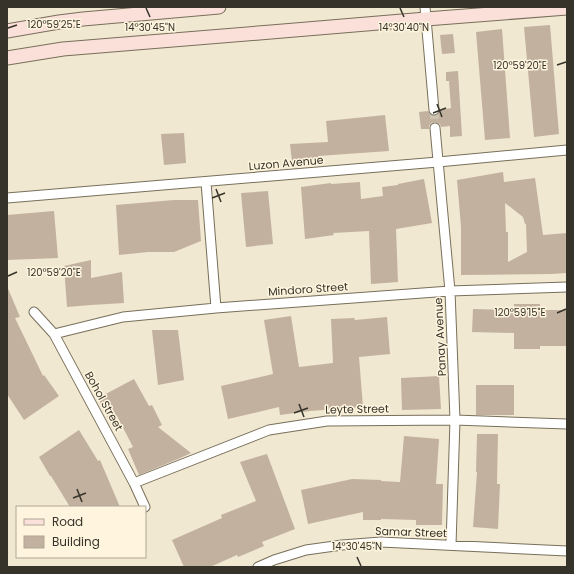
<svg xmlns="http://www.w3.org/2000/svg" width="574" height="574" font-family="Poppins,sans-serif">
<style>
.building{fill:#c2b19f;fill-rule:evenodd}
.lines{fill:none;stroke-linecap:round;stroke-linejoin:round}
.street-tunnel{stroke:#ccc4b0;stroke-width:9;stroke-dasharray:9 4.5;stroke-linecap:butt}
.street-casing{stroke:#786f5b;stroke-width:11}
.secondary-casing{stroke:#786f5b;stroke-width:15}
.street{stroke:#fff;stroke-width:9}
.secondary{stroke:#fbdfd9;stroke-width:13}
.ticks{fill:none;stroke:#36332a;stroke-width:1.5}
.labels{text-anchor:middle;stroke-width:3;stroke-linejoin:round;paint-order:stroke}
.street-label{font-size:11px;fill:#36332a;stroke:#fff5de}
.ticks-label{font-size:10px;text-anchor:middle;fill:#36332a;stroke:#fff5de;stroke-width:3;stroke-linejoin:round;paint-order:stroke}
</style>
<rect width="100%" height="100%" fill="#f1e8d1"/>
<!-- building -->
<path class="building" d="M550 25 559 134 534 137 524 27Z
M502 29 510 138 485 140 476 32Z
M453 34 455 53 442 54 440 35Z
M458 71 462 136 450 137V126L441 127 440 124 435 122 431 123 429 126V129H421L419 112 428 111 431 115 435 116 439 113 440 110 451 108 449 81H446V72Z
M385 115 389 151 318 156 319 159 292 161 290 144 328 142 326 121Z
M184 133 186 163 164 165 161 134Z
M503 172 504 182 535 178 543 235 567 233V273L551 274 461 275V227L457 180ZM505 203 523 217 525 224H526L527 252 508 262V232H506Z
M424 179 432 223 396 229 398 282 371 284 369 231 333 233 334 235 305 239 301 187 331 183V184L360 182 361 199 383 196 382 187 398 185V184Z
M268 191 273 244 246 247 241 193Z
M174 200H198L201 241 174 252H148L119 255 116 205Z
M54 211 58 258 7 260V215Z
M91 260V278L122 272 124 303 91 305 67 307 64 266Z
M7 286 20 317 15 318 30 349 43 376 44 375 59 396 24 420 7 394Z
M514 304H540V310H567V346H540V349H514V333L472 332 473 309 514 310Z
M291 316 299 367 333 363 331 319 354 318 355 320 387 317 390 354 359 357 363 407 310 411 280 415 279 407 228 419 221 386 273 374 264 320Z
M152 330H178L184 380 158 385Z
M439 376 441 409 402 410 401 378Z
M134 379 149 406 152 405 162 425 158 427 191 453 178 459 139 475 128 449 133 447 117 416 109 420 98 398Z
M476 385H514V415H476Z
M79 430 98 461 100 460 120 507H70L51 476H50L39 457Z
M477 434H498L497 484H500L498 529 473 527 477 472H476Z
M404 436 439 439 436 484H443L442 525H416V520L381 519V520H363V512L308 524 301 490 352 479 381 480V481L400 482Z
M267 454 295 529 262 542 264 546 238 557 237 555 210 567H184L172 540 222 518 221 515 256 501 240 462Z"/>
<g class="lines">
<!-- street-tunnel -->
<path class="street-tunnel" d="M434 110 435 128"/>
<defs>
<path id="street" d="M425 7 434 110
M435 128 450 291 455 420 451 545
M206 182 216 308
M7 198 438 162 567 150
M34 312 54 334 134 483 145 507
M54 334 123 317 216 308 450 291 567 287
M134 483 269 430 327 421 455 420 567 424
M258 567 274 560 306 550 342 545 381 542 567 551"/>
<path id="secondary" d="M7 31 59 22 83 19 219 7
M7 58 63 49 271 32 426 19 567 8"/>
</defs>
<!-- street casing -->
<use href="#street" class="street-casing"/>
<!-- secondary casing -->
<use href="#secondary" class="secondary-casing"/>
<!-- street -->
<use href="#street" class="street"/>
<!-- secondary -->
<use href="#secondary" class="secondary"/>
</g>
<!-- ticks -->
<path class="ticks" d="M146 8 150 17M400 8 404 17M8 28 17 25M557 65 566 62M437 104 442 117M433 113 446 108M216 189 221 202M212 198 225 193M8 276 17 272M557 313 566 309M299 404 304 417M294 413 308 408M77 489 82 502M73 498 86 493M357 557 361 566"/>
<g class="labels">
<!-- street labels -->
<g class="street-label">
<text transform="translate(286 163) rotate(-5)" y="4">Luzon Avenue</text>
<text transform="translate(308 289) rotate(-4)" y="4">Mindoro Street</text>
<text transform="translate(440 337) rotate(-93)" y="4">Panay Avenue</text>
<text transform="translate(104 401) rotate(61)" y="4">Bohol Street</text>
<text transform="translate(357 409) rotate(-1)" y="4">Leyte Street</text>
<text transform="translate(411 532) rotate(2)" y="4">Samar Street</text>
</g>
</g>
<g class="ticks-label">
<text x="54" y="28">120°59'25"E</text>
<text x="150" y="31">14°30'45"N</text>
<text x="404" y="31">14°30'40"N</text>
<text x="520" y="69">120°59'20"E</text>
<text x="54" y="276">120°59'20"E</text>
<text x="520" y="316">120°59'15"E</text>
<text x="357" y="550">14°30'45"N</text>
</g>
<!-- border -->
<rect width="574" height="574" fill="none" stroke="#36332a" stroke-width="16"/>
<!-- legend -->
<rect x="16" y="506" width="130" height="52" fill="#fff5de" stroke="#afa796"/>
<rect x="24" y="519" width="20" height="6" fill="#fbdfd9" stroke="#afa796"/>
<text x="52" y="526" font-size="12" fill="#36332a">Road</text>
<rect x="24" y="536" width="20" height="12" fill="#c2b19f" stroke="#afa796"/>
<text x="52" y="546" font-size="12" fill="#36332a">Building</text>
</svg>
